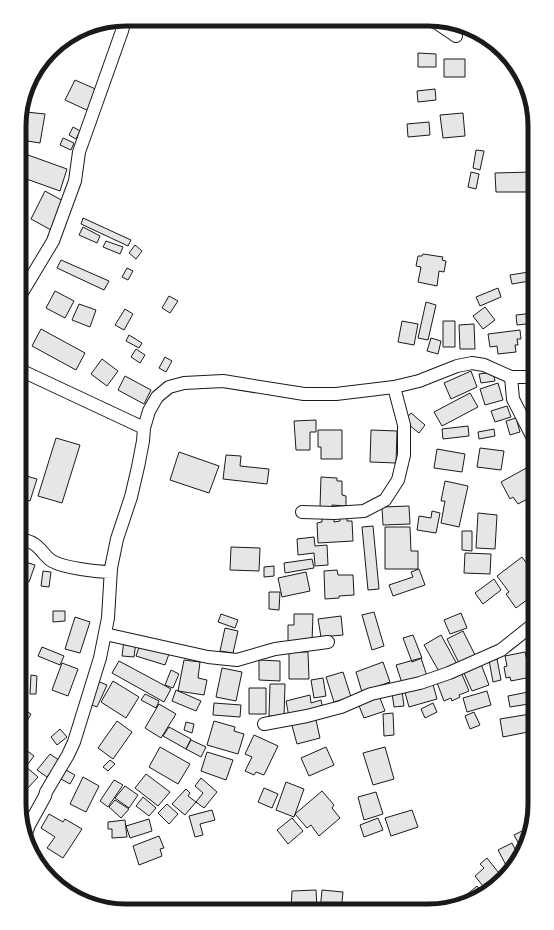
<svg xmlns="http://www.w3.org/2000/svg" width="554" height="930" font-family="'Open Sans',sans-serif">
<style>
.building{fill:#e6e6e6;stroke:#1a1a1a}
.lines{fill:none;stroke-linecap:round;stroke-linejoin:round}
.minor-casing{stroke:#1a1a1a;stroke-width:14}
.minor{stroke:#fff;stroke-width:12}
.rim{fill:none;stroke:#1a1a1a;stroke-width:5}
</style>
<rect width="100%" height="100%" fill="#fff"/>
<!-- building -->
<path class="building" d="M418 53 436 54V67H418Z
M444 59H465V77H444Z
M75 80 100 91 91 112 65 100Z
M435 89 436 100 418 102 417 91Z
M26 112 45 114 40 143 21 140Z
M463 113 465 136 443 138 440 115Z
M429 122 430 135 408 137 407 124Z
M73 127 80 131 76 139 69 135Z
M63 138 74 143 71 150 60 145Z
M476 150 484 151 480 170 473 168Z
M28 155 67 169 60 191 21 177Z
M471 172 479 174 476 189 468 187Z
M533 172V192H496L495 173Z
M45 191 65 202 51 230 31 219Z
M83 218 131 240 128 246 81 224Z
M83 227 100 236 97 243 79 235Z
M106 241 123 247 120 254 103 247Z
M135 245 142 251 136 259 129 253Z
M423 254 443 257 442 260 446 261 444 272 439 271 437 286 418 282 421 267 416 266 418 256H422Z
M61 260 109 281 104 290 57 268Z
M127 268 133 271 128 280 122 277Z
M535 271V280L512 284 510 275Z
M498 288 501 297 480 306 476 297Z
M55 291 74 301 65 318 46 308Z
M169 296 178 301 170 313 162 308Z
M426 302 436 305 428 340 418 338Z
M79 304 96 310 90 327 72 320Z
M485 307 495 320 483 329 473 316Z
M125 309 133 314 124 330 115 325Z
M534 313 535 323 517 325 516 315Z
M402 321 418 324 414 345 398 342Z
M443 321H455V347H443Z
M474 324 475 349H460L459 325Z
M41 329 85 353 76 370 32 346Z
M520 330 521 339H517L518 345H515L516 352 498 354 497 346 490 347 488 334Z
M129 335 142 343 139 348 126 341Z
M431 338 441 341 438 354 427 351Z
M136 349 145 355 140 363 131 357Z
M165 357 172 361 166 372 159 368Z
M102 359 118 371 107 386 91 374Z
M471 371 477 387 451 399 444 383Z
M493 372 495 381 481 383 479 374Z
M125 376 151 390 144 404 118 390Z
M498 383 503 400 485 405 480 389Z
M470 393 478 407 442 426 434 412Z
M507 406 511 417 495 422 491 411Z
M535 409V433L528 412Z
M411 413 425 425 419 433 404 421Z
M516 418 520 432 510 435 506 421Z
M316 420V432H310V450H296L294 421Z
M468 426 469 436 443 439 442 429Z
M494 429 495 436 479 439 478 432Z
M318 430H342V459H321V447H318Z
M371 430 397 431 396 463 370 462Z
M56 438 80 445 62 503 38 496Z
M480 448 504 451 501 470 477 467Z
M437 449 465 454 462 472 434 468Z
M179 452 219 466 209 493 170 480Z
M226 455 241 456 240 466 269 469 267 484 223 479Z
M530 466 535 475V485L531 487 535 495 518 504 513 497 510 499 501 482Z
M19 474 37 479 30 501 19 497Z
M321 477 337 478V481H342V495L346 496V506L332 505V508L320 507Z
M445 481 468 486 459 527 441 523 445 501H441Z
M409 506 410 524 383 525 382 507Z
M535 508V533L526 512Z
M432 511 440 513 436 533 417 530 419 516 431 518Z
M19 512 27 513 24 531 19 530Z
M478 513 497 515 495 549 476 548Z
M334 517V522L340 521V517H347V521H352L353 541 318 543 317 523 322 522V518Z
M373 526 379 589 368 590 362 527Z
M385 527H410L411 551H418V569H385Z
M462 531H472V551L462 550Z
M314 537 315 546 327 545 328 565 315 566 314 553 298 555 297 539Z
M19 544 25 545 21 556H19Z
M231 547 260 548 259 571 230 570Z
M465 553 491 554 490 574 464 573Z
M522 557 535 575 526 582 535 594 516 608 506 594 509 592 497 576Z
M312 559 314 568 285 573 284 563Z
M19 560 35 565 29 582 19 579Z
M274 566V576L264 577V567Z
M419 569 425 585 393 596 389 585 413 577 411 572Z
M337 570 338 575H353L354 595 339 596V598L325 599 324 571Z
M43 571 51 572 49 587 41 586Z
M306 572 310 591 282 597 278 578Z
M494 579 501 590 483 604 475 593Z
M269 592H280L279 610 269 609Z
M53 611H65V621L53 622Z
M374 612 384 646 372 650 362 615Z
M461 613 467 628 450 634 444 620Z
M221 614 238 620 235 628 218 622Z
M294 614H313L312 642H288V625H294Z
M341 616 343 635 321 637 318 619Z
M75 617 90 622 80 653 65 649Z
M225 628 238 631 233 653 220 651Z
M463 631 475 655 459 663 447 639Z
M413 635 422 658 412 662 403 638Z
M441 635 458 666 441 675 424 645Z
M124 640 136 642 134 657 122 656Z
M140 644 169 654 165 665 136 656Z
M42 647 64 656 60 665 38 656Z
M289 652H308L309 679H289Z
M525 652 531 677 511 681 510 677 506 678 504 667 507 666 505 656Z
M421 658 428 679 403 686 396 665Z
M497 659 501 680 493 682 489 660Z
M184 660 200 662 198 678 207 680 204 695 178 691Z
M259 660 280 661V681L259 680Z
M119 661 171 689 164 702 112 673Z
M383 662 390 682 362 692 356 672Z
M62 663 78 669 68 696 52 690Z
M481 664 489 685 472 691 463 671Z
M222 668 242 672 236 701 216 697Z
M171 670 179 674 173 688 165 685Z
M343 672 351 697 334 702 326 677Z
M461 672 469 691 459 695 460 697 452 701 451 698 444 701 436 680Z
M31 675 37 676 36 694H30Z
M19 676 26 678 21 699H19Z
M323 678 326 696 314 698 311 680Z
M97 681 107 685 97 707 87 703Z
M113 681 139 697 126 718 101 702Z
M432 681 437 699 409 707 404 689Z
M270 684H285L284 716H269Z
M249 688H266V714H249Z
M176 690 201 701 196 711 172 701Z
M402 691 404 706 394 707 392 693Z
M487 691 491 705 467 712 463 698Z
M533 691 535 703 510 707 508 696Z
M378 693 385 711 364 718 357 701Z
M145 694 159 701 156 708 141 700Z
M310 695 311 703 321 700 323 710 289 717 286 701Z
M214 703 241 705 240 717 213 715Z
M433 703 437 712 425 718 421 709Z
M159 704 176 714 161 738 145 728Z
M19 707 31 714 23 728 19 726Z
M474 712 480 725 470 729 465 716Z
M393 713 394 735 384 736 383 714Z
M530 714 533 731 503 737 500 719Z
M316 720 320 738 297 744 291 722Z
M117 721 132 732 113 759 98 748Z
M214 721 235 727 234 731 244 734 238 754 207 745Z
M186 722 194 724 192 733 184 730Z
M169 727 191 739 186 749 163 736Z
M60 729 67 737 57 745 51 737Z
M254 735 278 746 264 775 256 772 254 775 245 771 252 757 245 754Z
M191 740 206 747 201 757 186 749Z
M22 747 34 756 28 764 19 756V750Z
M160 747 190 764 178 784 149 767Z
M326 747 334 765 309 776 301 758Z
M385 747 394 779 373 785 363 753Z
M207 752 233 760 226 780 201 771Z
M50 754 60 761 47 777 37 770Z
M110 760 115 764 108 771 103 767Z
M19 761 38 777 27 789 19 782Z
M66 770 75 775 70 784 61 779Z
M146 774 170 792 158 806 135 788Z
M83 777 99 786 86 812 70 804Z
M201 778 217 792 204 808 196 802 203 793 195 786Z
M114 780 123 785 108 807 100 801Z
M286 782 304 789 294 817 276 810Z
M125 786 138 795 129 808 115 798Z
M264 788 278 794 272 808 258 802Z
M186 789 190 793 188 796 196 802 185 815 172 804Z
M322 791 334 805 332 808 340 818 319 836 311 825 307 828 295 814Z
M376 792 383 814 364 820 358 797Z
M143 797 156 808 149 816 136 806Z
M115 800 129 809 121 818 109 807Z
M167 804 178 814 169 824 158 813Z
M212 810 215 820 200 824 203 835 195 837 189 816Z
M412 810 418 827 391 836 385 818Z
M21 814 29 820 24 827Z
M49 814 63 822 65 819 82 829 63 858 47 848 55 837 41 828Z
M292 818 303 831 288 844 277 830Z
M378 818 383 830 364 837 360 825Z
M149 819 152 831 130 838 126 826Z
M125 820 127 837 112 838V829H108V822Z
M524 830 526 834 521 848 514 835Z
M159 836 164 848 160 849 162 856 139 865 133 846Z
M512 843 518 855 514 866 508 869 498 850Z
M487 858 502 877 486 890 475 876 484 868 480 864Z
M477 886 482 892 468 903 458 905 457 903Z
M316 890 317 909H310V911H291L292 891Z
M322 890 343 892 341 911H320Z"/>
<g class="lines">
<defs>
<path id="minor" d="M434 21 456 36
M20 296 53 241 75 181 79 152 122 31 125 19
M20 370 144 428
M511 377 513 399 535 442
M302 512 334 513 364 511 385 500 398 480 404 455V425L394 387
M19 539C24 540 30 541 34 544 41 548 45 557 52 561 64 568 98 572 111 572
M105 634 208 657 237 660 275 649 328 642
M264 724 307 716 341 707 371 694 420 683 449 673 501 650 535 623
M25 836 29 825 45 796 46 792 68 755 74 742 100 658 108 618 111 568 117 539 131 497 138 467 143 441 144 428 149 411 157 397 169 387 184 383 223 381 304 394H336L394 387 419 381 457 366 472 363 484 365 511 377H535"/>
</defs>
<!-- minor casing -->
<use href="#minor" class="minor-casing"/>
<!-- minor -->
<use href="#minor" class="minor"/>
</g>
<!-- crop -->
<path d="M0 0H554V930H0ZM126 26H428A100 100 0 0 1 528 126V804A100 100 0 0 1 428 904H126A100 100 0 0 1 26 804V126A100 100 0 0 1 126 26Z" fill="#fff" fill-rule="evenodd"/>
<path class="rim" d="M126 26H428A100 100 0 0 1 528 126V804A100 100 0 0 1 428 904H126A100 100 0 0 1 26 804V126A100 100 0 0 1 126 26Z"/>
</svg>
